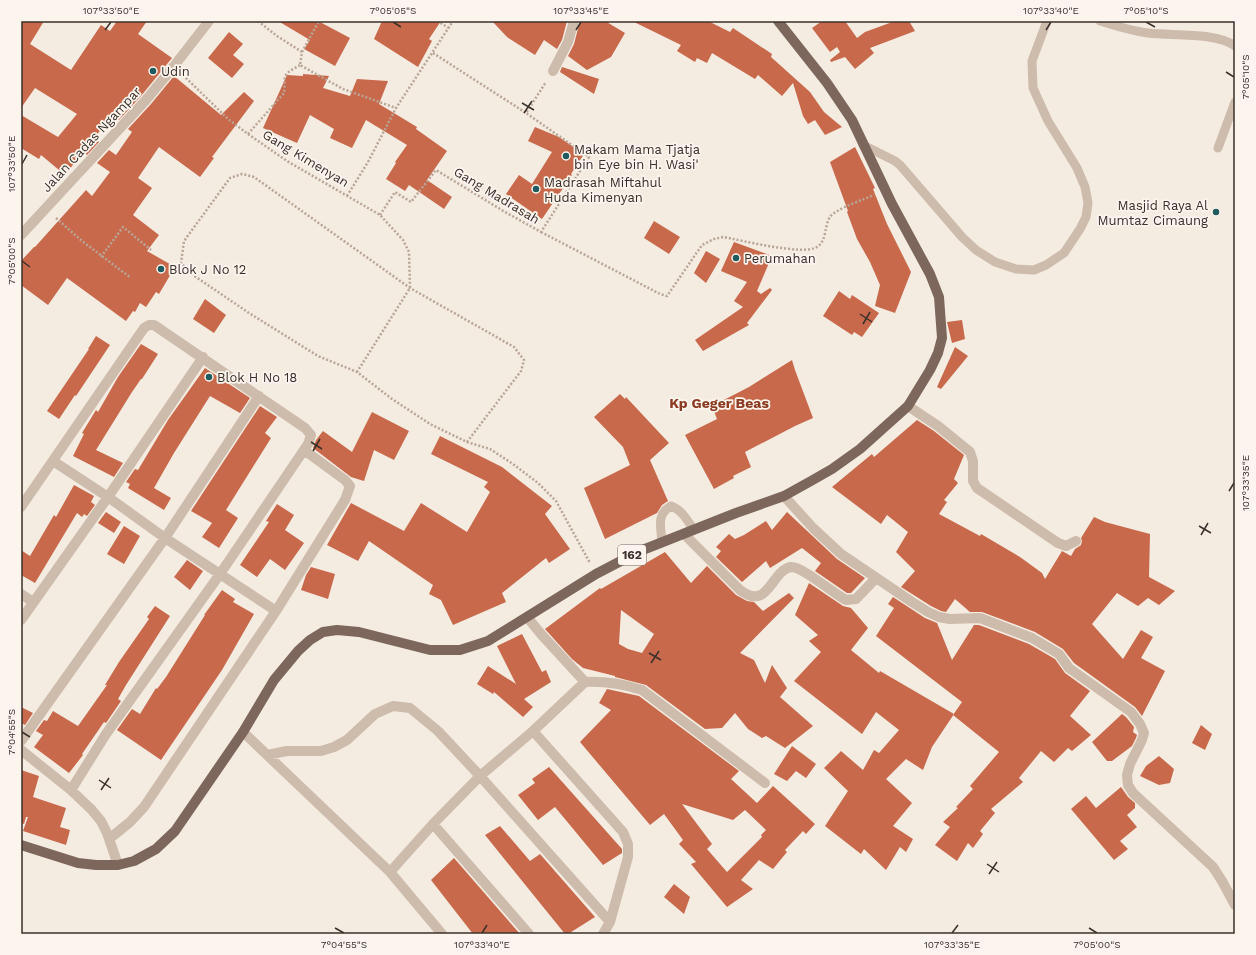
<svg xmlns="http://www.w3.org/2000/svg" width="1256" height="955" font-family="'Work Sans',sans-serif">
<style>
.building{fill:#c8694b;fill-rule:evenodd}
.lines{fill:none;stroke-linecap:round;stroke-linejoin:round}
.path{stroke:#b9a596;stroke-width:2.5;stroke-dasharray:2 2;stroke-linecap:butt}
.service{stroke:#cdbbac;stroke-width:9}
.minor{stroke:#cdbbac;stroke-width:10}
.primary{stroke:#7d675c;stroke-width:10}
.ticks{fill:none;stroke:#3b302b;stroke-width:1.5}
.poi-dot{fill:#1f5a5e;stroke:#fbf5ee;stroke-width:1.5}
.labels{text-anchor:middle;stroke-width:3.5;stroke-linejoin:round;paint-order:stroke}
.shield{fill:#fbf5ee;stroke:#756b66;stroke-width:1}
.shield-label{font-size:12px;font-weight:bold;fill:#3b302b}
.poi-label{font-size:13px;fill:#3b302b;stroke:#fbf5ee;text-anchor:start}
.street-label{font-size:13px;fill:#3b302b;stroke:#fbf5ee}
.neighbourhood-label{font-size:14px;font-weight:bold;fill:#8c3b22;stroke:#fbf5ee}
.neatline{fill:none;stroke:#3b302b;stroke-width:1.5}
.ticks-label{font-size:10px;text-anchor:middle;fill:#3b302b}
</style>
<rect width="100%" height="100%" fill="#f4ebe1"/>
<!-- building -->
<path class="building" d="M21 21H44L30 44 71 70 101 25 110 31 117 21H147L138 34 172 58 141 96 119 120 113 115 94 138 99 142 87 155 83 152 65 175 41 155 39 159 21 148V115L58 137 77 114 35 88 21 108Z
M278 21H318L350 38 335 66 304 49 310 40Z
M382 21H441L429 39 432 41 418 67 374 39Z
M492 21H567L562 40 557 49 544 40 535 55 507 37Z
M580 21H605L625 33 611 57 587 70 568 56 574 44Z
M632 21H708L730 32 733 28 772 54 771 57 810 92 824 112 842 127 825 135 815 120 808 124 803 116 793 83 782 96 758 75 755 79 712 53 707 63 697 58 695 62 677 51 681 45Z
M822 21H845L857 38 865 32 895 21H909L915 31 870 48 874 53 855 69 845 57 831 62 830 60 840 52 837 47 830 52 812 28Z
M229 32 243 44 233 55 244 64 232 78 208 58Z
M562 67 599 79 594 94 560 72Z
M303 74 329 76 323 88 350 96 357 79 388 81 379 104 417 127 416 129 447 151 427 180 452 197 444 209 409 185 405 191 386 179 396 163 395 162 407 145 366 120 352 148 330 138 334 129 310 115 297 143 263 128 287 75 303 76Z
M174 76 221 115 244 92 254 101 212 157 214 158 200 177 159 147 138 178 152 188 133 215 159 235 147 251 175 267 159 294 156 292 146 307 140 303 135 312 133 311 126 321 67 278 48 305 21 285V261L34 247H35L86 190 92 196 110 172 97 163 109 150 116 155 132 132 128 129 151 104Z
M535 127 559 137 584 154 571 174 572 175 542 219 506 194 519 175 532 184 552 152 528 141Z
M855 147 875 188 873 189 887 224 911 272 895 313 875 306 880 285 870 262 857 239 847 212 848 211 830 162Z
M654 221 680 237 669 254 644 238Z
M734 242 772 256 757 291 761 294 770 288 772 290 747 323 749 325 703 351 695 340 743 307 734 301 747 282 721 271Z
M706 251 720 259 706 283 694 273Z
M839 291 850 299 852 295 879 313 862 337 854 332 852 335 823 316Z
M205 299 226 315 214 333 193 319Z
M962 320 965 339 952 343 947 322Z
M96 336 110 345 76 396 75 395 59 419 47 411 89 349H88Z
M141 344 158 354 142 379H141L132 392 96 450 123 463 114 477 73 456 84 434 82 433 96 410 98 412 118 377Z
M955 347 968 356 941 389 937 387Z
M792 360 795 370 813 418 795 426 745 452 751 467 733 476 734 478 714 489 685 435 717 419 712 406 749 387Z
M205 368 250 398 240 413 210 396 174 453 154 488 171 498 164 510 128 488 130 484 126 482 135 469 138 470 168 420Z
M620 394 625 399 626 397 669 443 650 460 668 501 662 505 657 513 605 539 584 488 630 465 623 447 594 417Z
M260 406 277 417 265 433 271 438 226 510 238 518 219 548 202 537 212 523 191 511Z
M372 412 409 431 394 460 374 450 364 481 351 477 313 448 316 440 323 431 352 452Z
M917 420 934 431 964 455 954 479 958 483 944 500 947 502 939 514 980 536 981 534 1020 557 1042 573 1045 579 1062 551 1071 556 1075 549 1081 545 1082 541 1081 538 1094 517 1105 522 1150 534 1149 577 1175 591 1159 605 1148 598 1138 606 1117 593 1092 624 1123 659 1141 630 1153 637 1141 658 1165 671 1142 716 1135 707 1074 663 1063 649 1035 632 982 612H970L955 599 946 612 941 611 931 606 901 587 915 571 896 552 908 532 887 515 881 524 832 487 872 454 874 457Z
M440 436 502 467 552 506 545 514 570 549 549 563 546 558 502 593 506 602 453 625 441 600 429 594 433 585 369 541 358 561 327 545 351 503 404 531 421 503 467 532 490 492 484 487 488 482 431 454Z
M74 485 94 496 91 502 95 505 87 516 84 514 82 517 77 513 35 583 21 575V550L30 556 54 515 56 517Z
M277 504 294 515 285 530 304 543 285 570 270 559 257 577 240 565 269 522 266 521Z
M106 512 121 522 114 533 98 523Z
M787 512 837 559 865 578 851 593H847L844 591 815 571 821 563 802 548 770 568 766 561 742 582 716 557 721 551 716 547 729 534 735 539 744 535 766 521 772 530Z
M124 526 140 536 124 564 107 554Z
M665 552 691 583 707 566 736 595 747 601 754 602 763 611 789 593 794 598 740 653 754 660 765 683 772 665 787 688 780 697 813 726 785 748 766 736 762 738 748 729 735 713 722 728 705 729 646 685 615 677V676L583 668 572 659 545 629 600 588 601 589ZM621 610 654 634 642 653 628 649 619 644Z
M187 560 203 571 190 590 174 577Z
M311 567 335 574 328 599 301 590 306 575Z
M809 583 843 606 851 608 868 628 851 650 879 673 880 671 954 714 932 747 923 770 906 759 886 779 912 803 893 826 913 839 906 852 900 847 886 870 864 849 861 854 825 826 848 791 824 768 841 751 863 770 874 750 879 753 899 730 876 712 862 734 794 681 821 652 809 641 818 635 795 615Z
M222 590 235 599 233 602 254 614 222 670 161 760 117 730 132 709 140 714 156 688 157 689 166 677 205 615H204Z
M893 597 925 618 937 623 952 660 974 625H979L1029 644 1055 659 1065 673 1090 691 1070 716 1091 735 1072 751 1068 748 1054 762 1041 751 1019 778 1023 782 991 809 995 813 980 831 983 834 973 848 968 843 957 861 935 845 950 827 943 822 958 808 956 807 973 789 970 786 999 752 953 715 962 702 876 636 894 608 888 604Z
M155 606 170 616 126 685 118 699 121 701 106 723 104 722 82 754 83 755 69 773 34 747 43 735 36 731 44 720 47 721 53 711 78 726 107 685H105L119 662 149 619 147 617Z
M522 634 542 672 546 670 551 682 524 699 533 707 523 717 494 692 493 694 477 684 488 666 516 684 497 646Z
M607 689 639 696 739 771 731 779 757 803 773 786 815 824 806 834 803 831 785 850 787 852 773 869 759 860 741 880 753 889 727 907 691 864 696 862 679 844 683 840 664 814 650 825 580 742 611 710 599 703ZM682 804 733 820 745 810 766 830 761 835 762 837 727 872 707 849 712 844Z
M21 707 33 713 25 725 21 723Z
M1122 714 1126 717 1134 727 1133 732 1137 735 1136 738 1132 746 1112 761H1107L1092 742Z
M1201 725 1212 734 1205 750 1192 743Z
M792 746 816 764 806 778 796 771 787 781 774 774Z
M1159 756 1174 769 1170 783 1159 785 1140 776 1146 766Z
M549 767 622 849V853L603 865 555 807 538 820 518 795 535 783 532 779Z
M21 770 39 776 33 797 66 808 60 827 70 830 66 845 23 831 28 817H26L24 824 21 823Z
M1121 787 1128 797 1135 803V808L1127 815 1137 827 1120 841 1128 849 1114 860 1071 809 1086 796 1096 808Z
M500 826 530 861 540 854 595 917 568 934H565L485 835Z
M454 858 520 934H473L431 880Z
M674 884 690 897 684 914 664 897Z"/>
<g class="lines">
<!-- path -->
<path class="path" d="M258 21 277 36 302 52 300 65 343 89 396 108
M437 21 449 28
M302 52 319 21
M433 53 526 113
M183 75 228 119 248 134 287 161 380 215 403 240 409 252 410 288 357 372
M248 134 284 93C285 88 284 82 285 77 287 71 296 68 300 65
M347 196 368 162 396 108 453 21
M380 215 395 192 411 202 436 170 505 212 541 232 589 157 526 113 546 82
M56 218 82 241 131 278
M541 232 660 294 667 296 702 245 714 239 723 237C741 240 803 256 817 247 827 241 824 226 830 217 835 209 865 199 874 195
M101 257 123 227 151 250
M467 442 521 371 524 360 514 347 410 288 254 177 242 174 230 178 184 241 181 263 193 275 249 313 318 356 357 372 392 399 430 424 467 442 490 449 513 464 538 483 556 501 590 563"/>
<!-- service -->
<path class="service" d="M1100 21C1116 26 1132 31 1148 33 1172 36 1216 32 1235 46
M863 145 895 161 900 165 962 237 976 250 995 262 1016 269 1034 270 1046 265 1064 253 1080 229 1086 217 1088 203 1085 187 1077 168 1048 121 1033 88 1032 61 1047 21
M1218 148 1235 102
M662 542C661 528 656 514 671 506 682 510 687 520 694 530"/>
<!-- minor -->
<path class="minor" d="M553 71 568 42 574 21
M21 235 146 100 174 66 209 21
M908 406 938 426 970 452 973 461V481L977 488 1058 543 1066 546 1076 541
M53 461 108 497 165 538 276 611
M784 496 813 528 841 554 912 602 928 612 939 617 950 619 980 618 1032 638 1059 654 1069 668 1131 712 1140 724 1144 733 1142 740 1130 764 1127 775 1128 785 1133 793 1213 867 1222 881 1235 905
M21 507 144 328 149 325H154L305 428 311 435 308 444 220 574 106 734 71 790
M684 534 740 590C769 612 771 570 791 567 802 566 834 594 846 600L856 599 876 578
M21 594 33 602
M527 617 541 634 585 682C605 681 623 684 642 690L765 783
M21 620 108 497 203 357
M533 731 623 832 628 844V857L610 922
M243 732 390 872 442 934
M21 741 165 538 259 396
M21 750 71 790 91 809 101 821 107 833 118 865
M267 755 287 751H321L334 747 347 740 375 714 393 706 410 708 438 731 480 776 610 922 603 934
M433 824 529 934
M109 839 130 822 144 807 276 611 345 500 350 486 345 480 304 450
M390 872 433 824 480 776 533 731 585 682"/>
<!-- primary -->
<path class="primary" d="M21 845 78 863 96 865H118L134 861 156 849 175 831 243 732 274 680 298 651 310 640 323 632 337 630 359 632 430 650H460L488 641 596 574 640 551 736 513 784 496 811 481 832 469 860 449 908 406 930 370 938 353 942 338 939 297 930 274 892 204 852 120 827 83 778 21"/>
</g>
<!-- ticks -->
<path class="ticks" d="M393 22 401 27M1146 22 1155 27M105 30 111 22M576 30 581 22M1046 30 1051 22M1226 72 1234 77M522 103 534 110M524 113 532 101M22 164 27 155M22 261 30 267M860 314 872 322M863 324 870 312M311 442 322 449M313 451 320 439M1229 491 1234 483M1199 526 1211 533M1201 535 1208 523M649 653 661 660M651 663 659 651M22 732 30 737M99 780 111 788M101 790 109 778M987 864 999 872M989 874 997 862M335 928 344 933M1089 928 1097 933M482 933 487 925M952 933 958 925"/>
<!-- markers -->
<g class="poi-dot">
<circle cx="153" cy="71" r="4"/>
<circle cx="566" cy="156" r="4"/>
<circle cx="536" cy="189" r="4"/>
<circle cx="1216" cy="212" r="4"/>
<circle cx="736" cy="258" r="4"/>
<circle cx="161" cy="269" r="4"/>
<circle cx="209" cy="377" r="4"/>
</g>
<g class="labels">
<!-- shield labels -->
<rect class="shield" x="618" y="545" width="28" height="20" rx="3"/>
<g class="shield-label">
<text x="632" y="559">162</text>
</g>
<!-- poi labels -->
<g class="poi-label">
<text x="161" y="76">Udin</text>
<text x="574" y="154">Makam Mama Tjatja<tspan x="574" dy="15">bin Eye bin H. Wasi'</tspan></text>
<text x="544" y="187">Madrasah Miftahul<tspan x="544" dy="15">Huda Kimenyan</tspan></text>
<text x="1208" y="210" text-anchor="end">Masjid Raya Al<tspan x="1208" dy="15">Mumtaz Cimaung</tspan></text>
<text x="744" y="263">Perumahan</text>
<text x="169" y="274">Blok J No 12</text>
<text x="217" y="382">Blok H No 18</text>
</g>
<!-- street labels -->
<g class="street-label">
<text transform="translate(91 139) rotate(-47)" y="5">Jalan Cadas Ngampar</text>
<text transform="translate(306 158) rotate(31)" y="5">Gang Kimenyan</text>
<text transform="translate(497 195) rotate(31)" y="5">Gang Madrasah</text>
</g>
<!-- neighbourhood labels -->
<g class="neighbourhood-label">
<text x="719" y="408">Kp Geger Beas</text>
</g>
</g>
<!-- border -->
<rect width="1256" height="955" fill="none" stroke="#fbf5ee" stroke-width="44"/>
<rect x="22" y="22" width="1212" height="911" class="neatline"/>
<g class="ticks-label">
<text x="111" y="14">107°33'50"E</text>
<text x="393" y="14">7°05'05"S</text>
<text x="581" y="14">107°33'45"E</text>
<text x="1051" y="14">107°33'40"E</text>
<text x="1146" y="14">7°05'10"S</text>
<text transform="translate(1245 77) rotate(-90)" y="4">7°05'10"S</text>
<text transform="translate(11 164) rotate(-90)" y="4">107°33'50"E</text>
<text transform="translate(11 261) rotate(-90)" y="4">7°05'00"S</text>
<text transform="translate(1245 483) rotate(-90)" y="4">107°33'35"E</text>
<text transform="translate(11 732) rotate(-90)" y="4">7°04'55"S</text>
<text x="344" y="948">7°04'55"S</text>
<text x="482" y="948">107°33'40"E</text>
<text x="952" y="948">107°33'35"E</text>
<text x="1097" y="948">7°05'00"S</text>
</g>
</svg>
